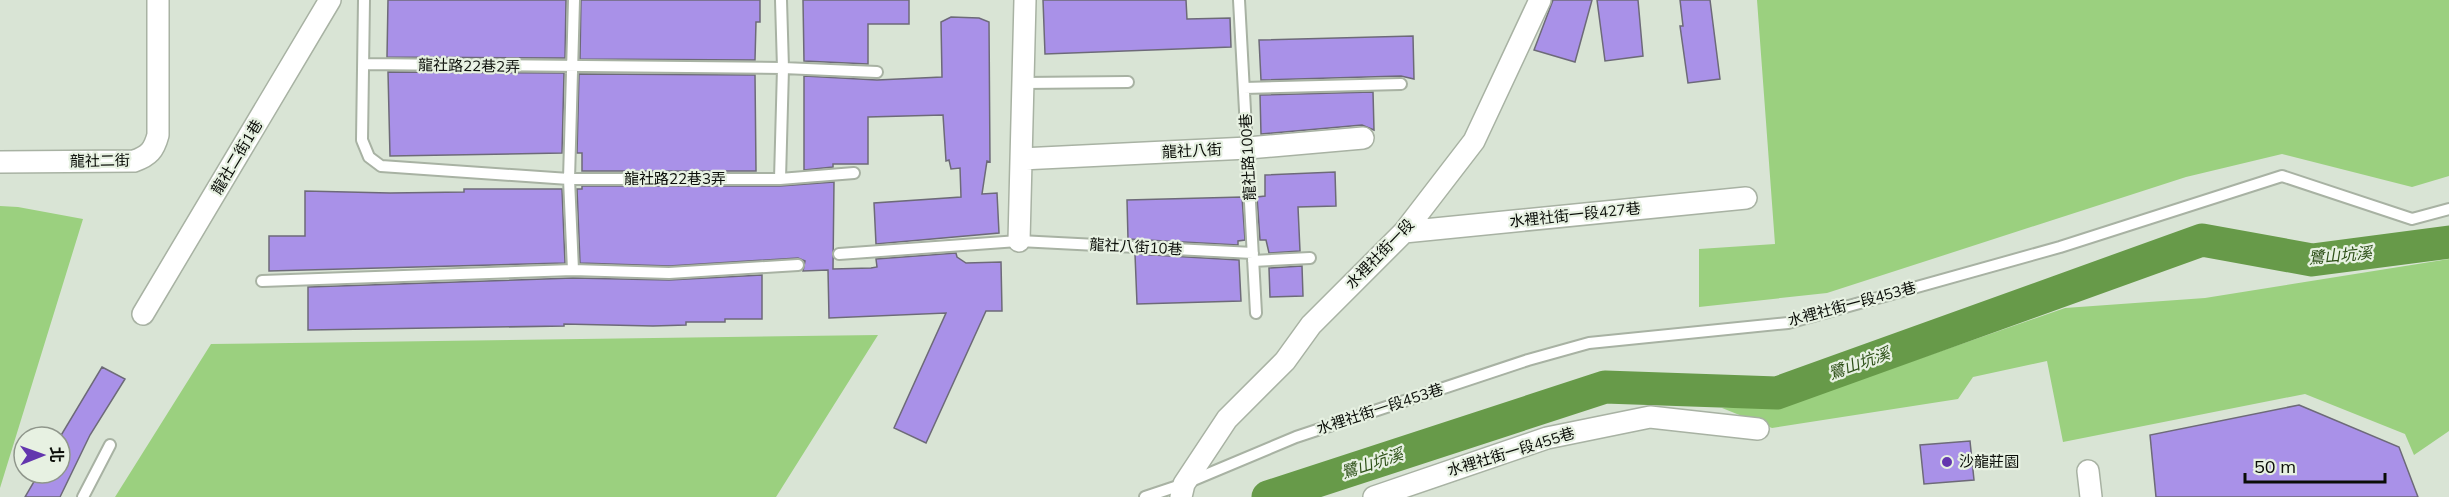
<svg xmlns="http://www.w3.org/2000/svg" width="2449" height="497" font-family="Mulish,'Noto Sans TC',sans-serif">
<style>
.green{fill:#9bd07f}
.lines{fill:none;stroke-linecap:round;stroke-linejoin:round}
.river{stroke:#679a49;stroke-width:33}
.building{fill:#a991e8;stroke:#6d6a78;stroke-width:1.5}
.service-casing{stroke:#a8b2a3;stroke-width:14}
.minor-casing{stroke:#a8b2a3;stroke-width:24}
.service{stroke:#fff;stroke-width:10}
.minor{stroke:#fff;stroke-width:21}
.poi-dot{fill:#6336ae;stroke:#e7f1e2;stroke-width:2}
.labels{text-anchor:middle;stroke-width:4.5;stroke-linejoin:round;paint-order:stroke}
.street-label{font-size:15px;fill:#0a0d08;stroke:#e7f1e2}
.poi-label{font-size:15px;fill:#0a0d08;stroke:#e7f1e2;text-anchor:start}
.water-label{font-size:16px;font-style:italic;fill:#2e5118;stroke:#e7f1e2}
</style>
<rect width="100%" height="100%" fill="#d9e4d5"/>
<!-- green -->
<path class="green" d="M1757 0H2449V176L2412 187 2282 154 2186 177 1827 293 1699 307V249L1775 244Z
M0 206 18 207 83 219 0 488Z
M2449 259V431L2414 455 2405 434 2305 394 2063 442 2047 361 1973 377 1958 399 1772 428 1722 408 1783 406 2065 308 2205 298Z
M878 335 776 497H115L211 344Z"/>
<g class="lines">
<!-- river -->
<path class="river" d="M1268 497 1605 387 1777 393 2202 240 2312 260 2449 242"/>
</g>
<!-- building -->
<path class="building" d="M388 0H566L565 58 387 57Z
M581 0H760V22H756L755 60 580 59Z
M803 0H909V24H868V64L804 61Z
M1043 0H1186L1187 19 1230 18 1231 47 1045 54Z
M1553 0H1592L1575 62 1534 50Z
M1597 0H1638L1643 56 1605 61Z
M1680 0H1710L1720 79 1688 83 1680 26H1683Z
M951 17 979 18 989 22 990 162 987 161 982 194 997 193 999 233 876 244 874 203 961 197 960 168 951 169 949 160 946 161 943 115 868 117V164H833V167L804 170V76L877 80 942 77 941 22Z
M1413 36 1414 79 1401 76 1261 80 1259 40Z
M388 72 564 73 562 153 390 156Z
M579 74 755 75 756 171H582V153H577Z
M1373 92 1374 130 1362 125 1261 134 1260 95Z
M1335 172 1336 206 1298 207 1300 251 1269 253 1266 240H1260L1257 197 1265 196V175Z
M834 182 833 269 871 268 877 267 876 259 956 253 957 257 966 263 1001 262 1002 311H986L926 443 894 428 946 313 829 318 828 270 803 271 805 261 798 258 669 266 580 263 577 189H582V186H780Z
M464 189H562L565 263 269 271V236H305V191L390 193 464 192Z
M1242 197 1245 240 1238 241V245L1128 239 1127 200Z
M1135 254 1239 260 1241 301 1137 304Z
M1302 266 1303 296 1270 297 1269 268Z
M762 275V319H725V322H686V325L653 326 564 324V326L308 330V287L573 278 669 280Z
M102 367 125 379 90 435 60 497H25L39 473H60V437Z
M2299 405 2399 447 2418 497H2156L2150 435Z
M1970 441 1974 480 1924 484 1920 445Z"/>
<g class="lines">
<defs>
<path id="service" d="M364 0 362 140 369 157 381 166 569 179H780L854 173
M1239 0 1256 313
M364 64 783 68 877 72
M1023 83 1128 82
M1244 88 1401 84
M780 179 783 68 781 0
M839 254 1019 241 1253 253
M1253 261 1310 258
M573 270 569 179 574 0
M262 281 573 270 669 273 798 265
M83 497 110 445
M1145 497 1184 484 1296 437 1528 360 1589 343 1788 323 2060 247 2282 176 2412 219 2449 209"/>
<path id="minor" d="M1021 159 1248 148 1363 138
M0 162 134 161C149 156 154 150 158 135V0
M1404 232 1746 198
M1019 241 1025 0
M143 314 330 0
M2088 471 2091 497
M1181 497 1184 484 1227 419 1285 361 1311 325 1404 232 1474 141 1540 0
M1374 497 1547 438 1650 417 1758 429"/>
</defs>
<!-- service casing -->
<use href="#service" class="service-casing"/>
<!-- minor casing -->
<use href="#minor" class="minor-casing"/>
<!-- service -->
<use href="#service" class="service"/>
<!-- minor -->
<use href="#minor" class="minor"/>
</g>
<!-- markers -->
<circle class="poi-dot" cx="1947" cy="462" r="6"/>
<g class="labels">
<!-- street labels -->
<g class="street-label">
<text transform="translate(469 66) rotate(1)" y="5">龍社路22巷2弄</text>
<text transform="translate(1192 151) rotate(-3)" y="5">龍社八街</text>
<text transform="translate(237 157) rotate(-59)" y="5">龍社二街1巷</text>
<text transform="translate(1248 157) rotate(-93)" y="5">龍社路100巷</text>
<text transform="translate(100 161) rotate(-1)" y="5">龍社二街</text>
<text x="675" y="184">龍社路22巷3弄</text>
<text transform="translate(1575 215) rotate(-6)" y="5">水裡社街一段427巷</text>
<text transform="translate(1136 247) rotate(3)" y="5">龍社八街10巷</text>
<text transform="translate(1380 254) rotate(-46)" y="5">水裡社街一段</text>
<text transform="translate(1852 304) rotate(-15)" y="5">水裡社街一段453巷</text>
<text transform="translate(1380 409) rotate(-18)" y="5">水裡社街一段453巷</text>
<text transform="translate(1511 452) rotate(-17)" y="5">水裡社街一段455巷</text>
</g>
<!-- poi labels -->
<g class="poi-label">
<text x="1959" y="467">沙龍莊園</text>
</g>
<!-- water labels -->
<g class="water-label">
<text transform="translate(2340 255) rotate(-5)" y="6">鷺山坑溪</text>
<text transform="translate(1859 363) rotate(-20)" y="6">鷺山坑溪</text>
<text transform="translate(1372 463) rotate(-18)" y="6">鷺山坑溪</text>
</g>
</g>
<!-- north arrow -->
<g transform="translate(42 455) rotate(89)"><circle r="28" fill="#e7f1e2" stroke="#8f968b" stroke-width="1.5"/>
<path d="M0-4.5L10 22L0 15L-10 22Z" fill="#6336ae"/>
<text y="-9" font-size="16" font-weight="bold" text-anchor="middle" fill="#0a0d08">北</text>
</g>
<!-- scale -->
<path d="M2245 473v9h140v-9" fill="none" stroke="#0a0d08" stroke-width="3"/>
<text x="2254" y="473" font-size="18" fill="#0a0d08" stroke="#e7f1e2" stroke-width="4.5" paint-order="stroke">50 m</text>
</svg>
